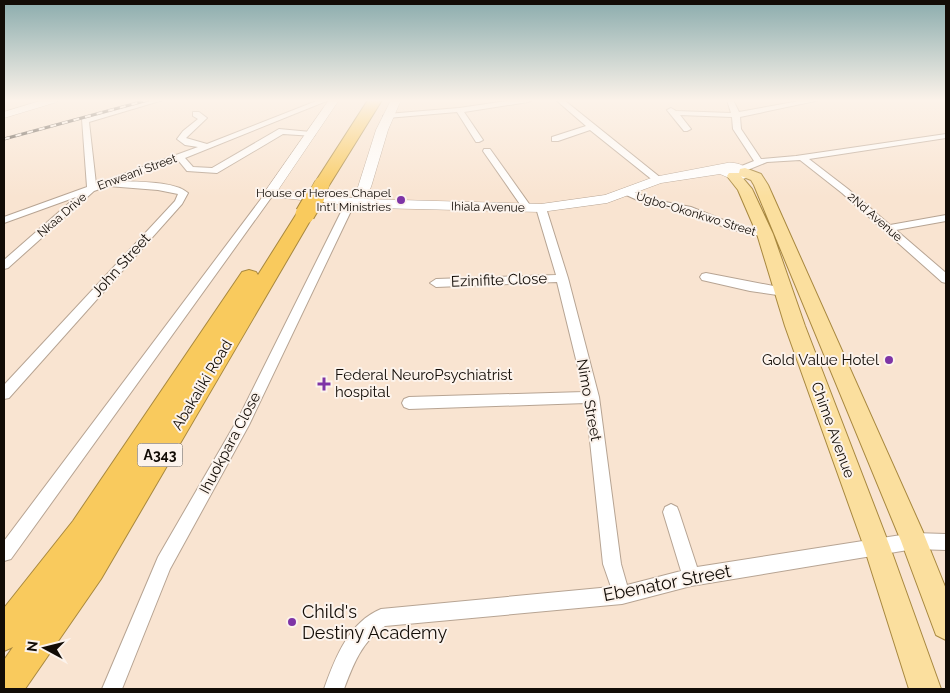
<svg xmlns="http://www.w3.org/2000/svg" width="950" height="693" font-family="Raleway,sans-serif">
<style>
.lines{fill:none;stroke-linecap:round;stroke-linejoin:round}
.street-casing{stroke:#b7a493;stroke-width:2}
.secondary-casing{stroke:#b7a493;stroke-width:1}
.primary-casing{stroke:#a8883f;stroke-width:2}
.highway-casing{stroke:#a8883f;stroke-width:2}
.street{fill:#fff;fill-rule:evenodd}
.secondary{fill:#fff;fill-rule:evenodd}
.primary{fill:#fbdf9e;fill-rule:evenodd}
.highway{fill:#f9ca5d;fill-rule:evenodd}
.rail-casing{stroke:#332b23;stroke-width:3}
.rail{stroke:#fcf3ec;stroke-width:2;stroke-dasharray:6;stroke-linecap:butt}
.highway-bridge-far1-casing{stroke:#a8883f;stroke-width:16;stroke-linecap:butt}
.highway-bridge-casing{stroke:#a8883f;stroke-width:21;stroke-linecap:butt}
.highway-bridge-far1{stroke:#f9ca5d;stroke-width:15}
.highway-bridge{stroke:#f9ca5d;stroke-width:19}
.poi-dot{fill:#7e34a6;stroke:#fcf3ec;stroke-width:2}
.labels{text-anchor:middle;stroke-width:4;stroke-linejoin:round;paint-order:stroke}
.far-street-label{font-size:12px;fill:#120c06;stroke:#fcf3ec}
.far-poi-label{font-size:12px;fill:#120c06;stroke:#fcf3ec;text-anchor:end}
.shield{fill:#fcf3ec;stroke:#58514b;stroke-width:1}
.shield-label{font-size:14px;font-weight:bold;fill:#120c06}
.street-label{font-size:15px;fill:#120c06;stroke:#fcf3ec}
.poi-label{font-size:15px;fill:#120c06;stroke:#fcf3ec;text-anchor:end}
.near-street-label{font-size:18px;fill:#120c06;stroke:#fcf3ec}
.near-poi-label{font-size:18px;fill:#120c06;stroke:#fcf3ec;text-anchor:start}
</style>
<rect width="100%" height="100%" fill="#f9e4d1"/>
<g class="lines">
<defs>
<path id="street" d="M152 100H163L89 122 96 184 198 147 185 145 177 139 183 131 198 119 193 116V112H199L207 118 186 138 207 144 319 100H329L185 158 193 167 212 168 279 129 311 132 315 134 314 136 283 134 217 173 187 171 178 160 120 181C138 182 175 181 188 193L182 204 9 398 4 399V385L175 201 178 194 158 190 108 186 94 191 8 268 4 269V260L76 197 4 223V217L87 187 82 119Z
M514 100H532L528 102 464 112 483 140 479 142H476L457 112 387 118 383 116 387 114 459 108Z
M556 100H564L661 178V182H655L590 130 558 141H552V137L586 126Z
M727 100H733L739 112 805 100H820L740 117 741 129 761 159 796 156 946 134V138L809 159 848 189 890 225 946 215V221L896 230 946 273V283L942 282 842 193 800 160 767 162 745 171H739V167L754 161 733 129 732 117 680 115 691 129 687 131H684L667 110 671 108 676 111 731 113Z
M484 149H490L532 208 530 210H524L483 151Z
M627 189 650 199 691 207 736 225 769 232 770 234 765 237 729 229 685 211 644 203 624 194 622 192Z
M270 190 273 191V195L11 559 4 561V541L267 191Z
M356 198 361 201 351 211 249 425 170 569 122 689H102L158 557 239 417 342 210 353 199Z
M541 205 546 208 568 278 599 397 621 564 627 585 681 571 663 512 665 507 671 504 677 507 679 512 697 567 914 533 946 534V550L914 549 691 586 622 604 385 626C362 641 353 665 344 689H324C335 658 349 622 381 609L611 587 603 564 586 403 409 409 404 407 402 403 404 399 409 397 584 392 557 282 436 287 430 283 436 279 556 275 536 208Z
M706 273 784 288 790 292 784 296 750 291 702 280 700 277 702 274Z"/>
<path id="secondary" d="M43 100H58L57 102 4 118V112Z
M329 100H339L278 190 352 198 358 187 376 130 391 100H401L388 130 371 187 364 199 541 204 605 195 654 177 727 163C738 162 745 165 751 174L749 177 736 181 720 174 661 183 607 203 541 212 374 208 265 196 264 193Z"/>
<path id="primary" d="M745 168 761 174 768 185 923 532 946 589V640L936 635 901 541 754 185 751 180 741 176 752 189 773 234 805 326 890 547 941 689H909L864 547 785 326 757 234 738 190 727 176 729 173H739L740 169Z"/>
<path id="highway" d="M368 100H382L328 187H316L314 184Z
M305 209 311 210 314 214 101 579 25 689H4V660L13 647 4 651V608L73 521 242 272 249 270 256 272 258 275 299 210Z"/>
</defs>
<!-- street casing -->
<use href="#street" class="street-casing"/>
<!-- secondary casing -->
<use href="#secondary" class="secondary-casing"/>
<!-- primary casing -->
<use href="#primary" class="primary-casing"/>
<!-- highway casing -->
<use href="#highway" class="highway-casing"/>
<!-- street -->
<use href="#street" class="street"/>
<!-- secondary -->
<use href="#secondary" class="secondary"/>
<!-- primary -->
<use href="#primary" class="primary"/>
<!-- highway -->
<use href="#highway" class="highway"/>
<defs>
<path id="rail" d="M4 139 148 100"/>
</defs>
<!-- rail casing -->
<use href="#rail" class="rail-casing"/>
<!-- rail -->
<use href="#rail" class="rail"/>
<defs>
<path id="highway-bridge-far1" d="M314 198 322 184"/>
<path id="highway-bridge" d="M305 214 315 197"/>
</defs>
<!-- highway-bridge-far1 casing -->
<use href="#highway-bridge-far1" class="highway-bridge-far1-casing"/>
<!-- highway-bridge casing -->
<use href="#highway-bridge" class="highway-bridge-casing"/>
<!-- highway-bridge-far1 -->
<use href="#highway-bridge-far1" class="highway-bridge-far1"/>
<!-- highway-bridge -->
<use href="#highway-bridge" class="highway-bridge"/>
</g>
<!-- sky -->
<linearGradient id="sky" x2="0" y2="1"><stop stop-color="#8bacad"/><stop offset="0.51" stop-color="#fcf3ea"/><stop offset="1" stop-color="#fcf3ea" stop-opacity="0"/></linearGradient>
<rect width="950" height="197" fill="url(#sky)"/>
<!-- markers -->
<g class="poi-dot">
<circle cx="401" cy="200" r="5"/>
<circle cx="889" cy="360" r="5"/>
<path d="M321.5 376.5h5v5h5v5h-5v5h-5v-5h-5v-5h5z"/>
<circle cx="292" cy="622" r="5"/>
</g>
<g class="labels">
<!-- far-street labels -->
<g class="far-street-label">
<text transform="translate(137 172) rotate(-20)" y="4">Enweani Street</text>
<text transform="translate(488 207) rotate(1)" y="4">Ihiala Avenue</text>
<text transform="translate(696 214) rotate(17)" y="4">Ugbo-Okonkwo Street</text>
<text transform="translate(62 215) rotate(-41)" y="4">Nkaa Drive</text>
<text transform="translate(875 217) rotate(41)" y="4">2Nd Avenue</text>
</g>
<!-- far-poi labels -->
<g class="far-poi-label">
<text x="391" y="197">House of Heroes Chapel<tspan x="391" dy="14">Int'l Ministries</tspan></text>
</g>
<!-- shield labels -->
<rect class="shield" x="137.5" y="443.5" width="45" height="23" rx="4"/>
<g class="shield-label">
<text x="160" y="460">A343</text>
</g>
<!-- street labels -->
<g class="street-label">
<text transform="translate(121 265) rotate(-48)" y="5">John Street</text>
<text transform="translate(499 280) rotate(-2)" y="5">Ezinifite Close</text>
<text transform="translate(202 385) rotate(-59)" y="5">Abakaliki Road</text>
<text transform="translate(589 400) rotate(80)" y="5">Nimo Street</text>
<text transform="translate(833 430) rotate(70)" y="5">Chime Avenue</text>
<text transform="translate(230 443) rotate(-62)" y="5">Ihuokpara Close</text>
</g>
<!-- poi labels -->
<g class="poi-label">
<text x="879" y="365">Gold Value Hotel</text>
<text x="335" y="380" text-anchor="start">Federal NeuroPsychiatrist<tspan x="335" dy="17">hospital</tspan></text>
</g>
<!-- near-street labels -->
<g class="near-street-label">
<text transform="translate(667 583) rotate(-11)" y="6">Ebenator Street</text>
</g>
<!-- near-poi labels -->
<g class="near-poi-label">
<text x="302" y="618">Child's<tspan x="302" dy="21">Destiny Academy</tspan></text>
</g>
</g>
<!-- border -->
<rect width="950" height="693" fill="none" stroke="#120c06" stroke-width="10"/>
<!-- north arrow -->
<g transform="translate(45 648) rotate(277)" stroke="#fcf3ec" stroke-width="4" paint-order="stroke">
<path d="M0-4L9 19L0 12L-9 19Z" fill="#120c06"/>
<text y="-8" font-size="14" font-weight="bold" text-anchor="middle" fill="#120c06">N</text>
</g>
</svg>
